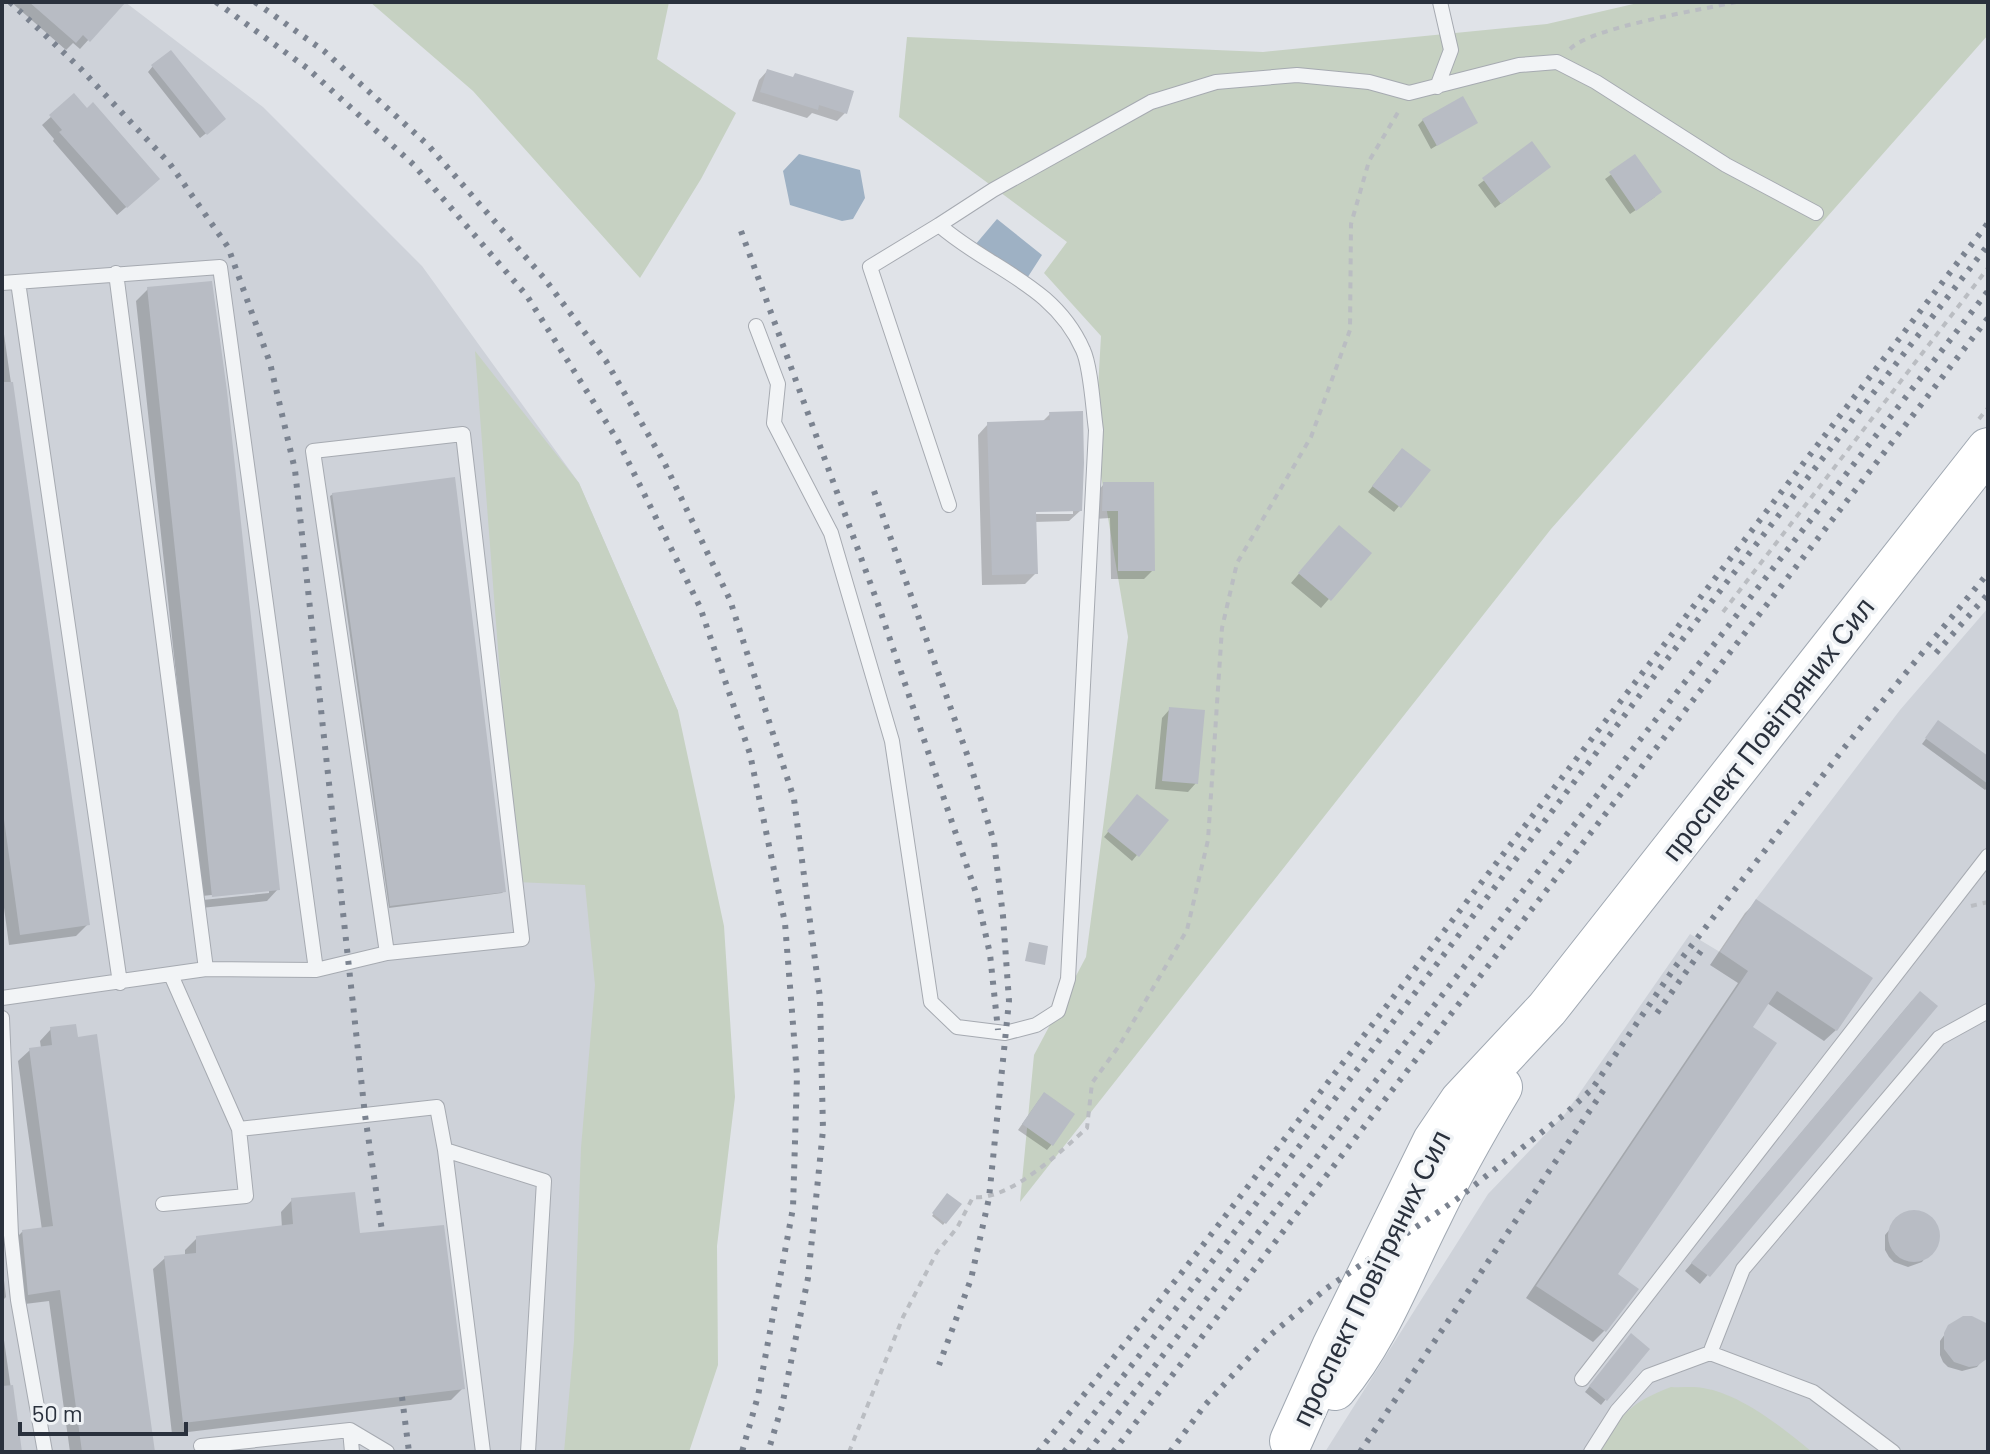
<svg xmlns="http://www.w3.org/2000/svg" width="1990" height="1454" font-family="Barlow,sans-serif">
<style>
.built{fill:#ced2d9}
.green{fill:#c6d1c2}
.water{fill:#9eb1c4}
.shadow{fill:#0003;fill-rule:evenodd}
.building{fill:#b8bcc4}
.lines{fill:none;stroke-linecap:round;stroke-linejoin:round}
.lane-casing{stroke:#a6aab1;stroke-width:16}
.primary-casing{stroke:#a0a8b2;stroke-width:44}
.path{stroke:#babdc2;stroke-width:4;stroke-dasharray:6 6;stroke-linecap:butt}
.lane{stroke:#f2f4f6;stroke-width:14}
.primary{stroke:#fff;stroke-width:42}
.rail{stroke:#7b8390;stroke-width:6;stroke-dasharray:4 8;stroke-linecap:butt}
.labels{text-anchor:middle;stroke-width:7;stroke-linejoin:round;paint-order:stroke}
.street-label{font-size:28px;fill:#2a313d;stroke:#eff2f5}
</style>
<rect width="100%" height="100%" fill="#e0e3e8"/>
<!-- built -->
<path class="built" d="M2 2H125L263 107 422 266 579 483 678 711 645 1432 635 1452H2Z
M1988 608V1452H1325L1488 1194 1565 1114 1690 934 1720 952 1756 899 1900 710Z"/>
<!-- green -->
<path class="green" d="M370 2H669L657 59 736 113 701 179 640 278 473 91Z
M1642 2H1988V35L1551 529 1020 1202 1034 1055 1086 957 1128 637 1095 440 1101 336 1044 273 1067 242 899 117 907 37 1263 52 1547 24Z
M475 351 579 483 678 711 724 926 735 1097 717 1246 718 1365 689 1452H564L574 1341 581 1148 595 985 585 885 516 882Z
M1671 1387C1681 1388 1693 1386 1703 1388 1741 1394 1783 1428 1812 1452H1600C1622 1413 1628 1404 1671 1387Z"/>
<!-- water -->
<path class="water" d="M799 154 860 170 865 198 853 219 842 221 790 205 783 171Z
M997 219 1042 255 1024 283 975 245Z"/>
<!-- shadow -->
<path class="shadow" d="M11 2H121L122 3 80 49 73 43 66 50Z
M153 66 218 124 200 138 148 72Z
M767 71 845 113 837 121 812 113 807 118 752 101 759 80Z
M74 96 149 187 117 215 53 141 54 139 42 125Z
M1423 120 1475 122 1431 149 1418 125Z
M1532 144 1543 172 1495 208 1478 185Z
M1635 157 1655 197 1630 214 1605 179Z
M148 289 278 889 267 901 201 908 136 301ZM269 889V893L203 900 202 896Z
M2 320 88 924 76 936 9 945 2 893Z
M1050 414 1080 511 1069 521 1034 522 1036 573 1025 584 982 585 978 435 988 424 1042 422ZM1026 510H1073V514H1026Z
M1397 455 1428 471 1394 512 1368 492Z
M1104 484 1153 570 1144 579H1111L1110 518 1094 519 1096 493Z
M333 494 504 891 502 893 389 908 330 496Z
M1331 536 1369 553 1321 608 1291 583Z
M1170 709 1196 783 1188 792 1155 789 1162 718Z
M1934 728 1988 759V787L1985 790 1922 744Z
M1132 802 1166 820 1132 861 1104 837Z
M1756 902 1836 1030 1824 1041 1767 1003 1750 1027 1615 1275 1604 1331 1593 1342 1526 1298 1738 983 1710 965 1745 913Z
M1912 1001 1935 1006 1700 1284 1685 1271Z
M51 1029 153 1452H70L49 1301 17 1305 10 1244 22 1232 42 1230 18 1061 30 1050 41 1048 40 1041Z
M1039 1100 1052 1144 1047 1150 1018 1130Z
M947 1196 959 1205 943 1225 932 1216Z
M292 1200 358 1236 463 1388 451 1400 172 1434 153 1269 165 1258 185 1256V1250L197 1238 282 1228 281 1212Z
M1917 1213 1931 1220 1938 1235 1937 1243 1922 1262 1908 1267 1894 1262 1889 1257 1885 1250V1235L1901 1216Z
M2 1263 6 1297 2 1301Z
M2 1326 20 1452H2Z
M1950 1327 1988 1330V1353L1977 1367 1962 1371 1948 1367 1943 1362 1940 1355V1341Z
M1626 1341 1606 1399 1601 1405 1585 1392Z"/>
<!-- building -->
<path class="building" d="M29 2H126L90 42 83 35 76 43Z
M171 50 226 119 207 135 151 65Z
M767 69 793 77 795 73 854 91 847 114 819 105 818 110 760 92Z
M74 93 87 108 93 102 160 179 127 208 59 132 62 130 49 115Z
M1463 96 1478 123 1437 146 1422 119Z
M1532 141 1551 167 1501 204 1482 178Z
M1635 154 1662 192 1636 211 1609 172Z
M212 281 227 391 280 890 212 897 147 287Z
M2 382H13L90 925 20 935 2 805Z
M1083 411 1084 463 1082 511 1036 512 1038 574 992 575 987 422 1050 420 1049 412Z
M1402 448 1431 470 1401 508 1372 486Z
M455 477 506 892 390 906 332 493Z
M1103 482H1154L1155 571H1118V511H1102Z
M1339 525 1372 553 1331 601 1298 573Z
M1169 707 1205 710 1198 784 1162 781Z
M1938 720 1988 756V784L1925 738Z
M1137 794 1169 820 1139 857 1107 831Z
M1756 899 1873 978 1837 1031 1777 991 1753 1027 1777 1043 1618 1274 1639 1289 1606 1332 1536 1286 1748 971 1720 952Z
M1029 942 1048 946 1045 965 1025 961Z
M1920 991 1938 1006 1710 1277 1691 1263Z
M76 1024 78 1037 97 1034 155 1452H82L60 1290 28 1295 22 1230 53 1226 29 1048 52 1045 50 1027Z
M1044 1092 1075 1114 1053 1146 1022 1124Z
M355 1192 360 1233 444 1225 465 1389 183 1423 164 1256 196 1253V1236L293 1224 291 1198Z
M947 1193 962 1204 946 1224 932 1213Z
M1888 1236a26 26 0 1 1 52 0a26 26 0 1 1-52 0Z
M1963 1316H1972L1988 1324V1358L1977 1366 1969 1367 1954 1362 1944 1349V1333L1948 1325Z
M1631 1333 1650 1349 1607 1401 1589 1386Z
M13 1385 22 1452H2V1386Z"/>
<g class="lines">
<defs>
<path id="lane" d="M1437 87 1451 50 1440 2
M939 225 870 267 949 505
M116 273 206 969
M18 282 120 983
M2 283 220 267 316 970
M756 326 778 384 774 423 831 533 892 741 931 1002 957 1027 1005 1033 1036 1025 1058 1011 1068 979 1096 430C1093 409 1091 367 1083 350 1054 284 989 269 939 225L993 190 1151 102 1216 82 1297 75 1369 82 1409 93 1519 65 1557 62 1596 82 1726 165 1816 213
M171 975 239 1129 437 1107 445 1150 544 1181 528 1452
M2 998 206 969 316 970 387 953 522 939 463 434 313 451 387 953
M2 1018 11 1235 18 1300 45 1452
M445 1150 483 1452
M163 1204 246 1196 239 1129
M1710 1353 1743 1269 1939 1038 1988 1011
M1582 1379 1988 856
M350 1430 352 1452
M201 1446 350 1430 387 1452
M1591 1452 1617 1411 1648 1376 1710 1353 1813 1392 1893 1452"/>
<path id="primary" d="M1335 1389C1378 1338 1400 1276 1430 1217 1451 1173 1476 1129 1501 1087
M1291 1441 1333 1347 1434 1141 1461 1101 1547 1009 1988 449"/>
</defs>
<!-- lane casing -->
<use href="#lane" class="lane-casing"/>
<!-- primary casing -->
<use href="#primary" class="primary-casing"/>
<!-- path -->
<path class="path" d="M1570 49C1592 27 1701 10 1736 2
M1979 419 1988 408
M1723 612 1988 268
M1971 906 1988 902
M849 1452 903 1317 937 1252 957 1228 973 1197C1010 1201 1061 1151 1087 1128L1092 1083 1119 1046 1187 930 1208 840 1222 628 1237 563 1311 437 1350 330 1351 224 1369 161 1400 109"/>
<!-- lane -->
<use href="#lane" class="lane"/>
<!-- primary -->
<use href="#primary" class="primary"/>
<!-- rail -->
<path class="rail" d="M10 2 80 68 170 164 228 247 270 363 295 470 365 1115 382 1231
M216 2 307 68 414 165 527 296 618 441 700 607 750 754 785 923 797 1075 793 1208 758 1396 742 1452
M255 2 324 51 428 145 544 278 606 361 664 462 730 600 794 799 820 998 823 1130 808 1278 782 1406 768 1452
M741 231 878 604 977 896 990 954 998 1030
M874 491 968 757 994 842 1003 916 1009 1001 989 1198 971 1279 939 1365
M1936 653 1988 594
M1657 1013 1703 948
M402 1397 409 1452
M1038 1452 1183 1271 1988 223
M1064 1452 1199 1279 1658 671 1988 245
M1088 1452 1988 291
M1113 1452 1988 318
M1170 1452 1205 1405 1268 1337 1327 1288 1457 1199 1565 1114 1592 1089 1675 967 1844 748 1988 573
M1360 1452 1607 1085"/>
</g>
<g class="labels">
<!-- street labels -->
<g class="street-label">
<text transform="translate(1768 729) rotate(-52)" y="10">проспект Повітряних Сил</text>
<text transform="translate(1371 1278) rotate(-64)" y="10">проспект Повітряних Сил</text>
</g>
</g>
<!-- border -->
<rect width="1990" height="1454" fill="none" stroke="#2a313d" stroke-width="8"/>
<!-- scale -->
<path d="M20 1422v12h166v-12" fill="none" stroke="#2a313d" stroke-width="4"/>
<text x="32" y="1422" font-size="24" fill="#2a313d" stroke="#eff2f5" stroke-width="6" paint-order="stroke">50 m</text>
</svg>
